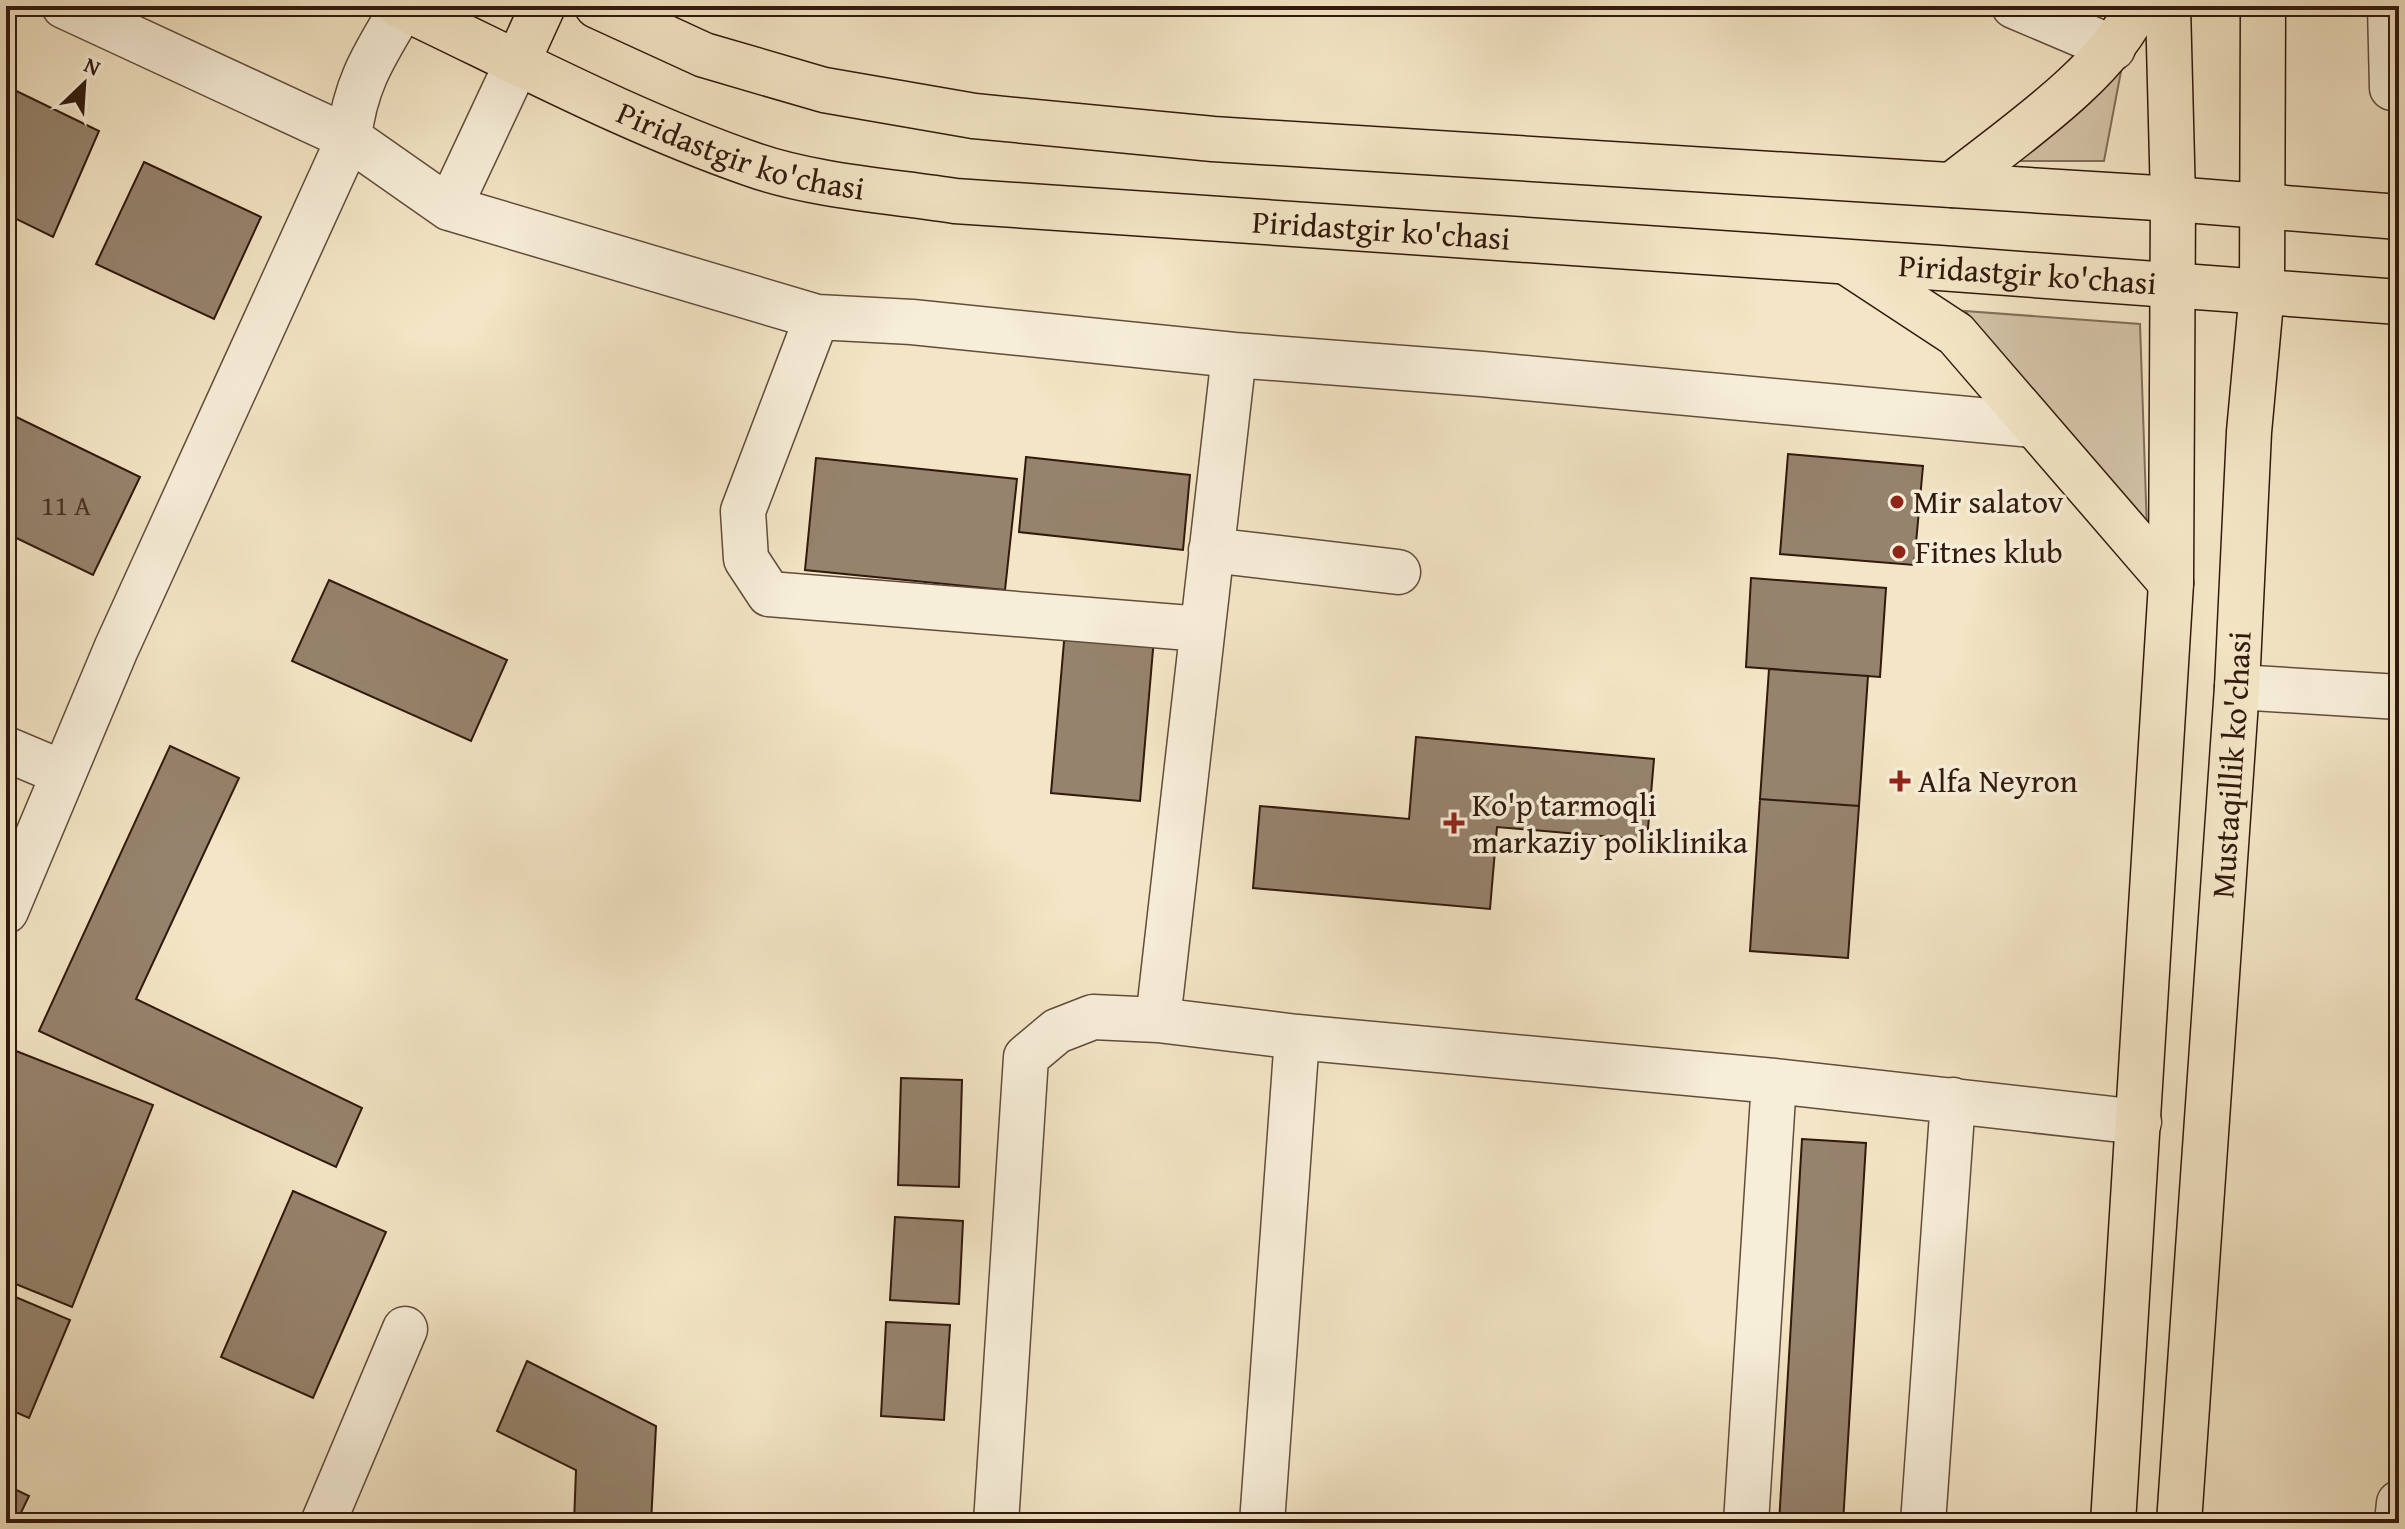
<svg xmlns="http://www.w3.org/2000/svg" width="2405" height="1529" font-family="'Gentium Book Plus',serif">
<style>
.green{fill:#d2c2a6;stroke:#826e5a;stroke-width:2}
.building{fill:#96836d;stroke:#31190d;stroke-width:2}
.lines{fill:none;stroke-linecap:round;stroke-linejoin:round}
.minor-casing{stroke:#624c3b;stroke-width:47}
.major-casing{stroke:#31190d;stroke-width:47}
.minor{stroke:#f7eed9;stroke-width:44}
.major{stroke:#f3e5c5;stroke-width:44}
.poi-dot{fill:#8f2418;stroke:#f7eed9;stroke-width:3}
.labels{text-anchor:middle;stroke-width:7;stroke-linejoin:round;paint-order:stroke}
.number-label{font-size:28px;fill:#4a3425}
.street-label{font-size:32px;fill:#31190d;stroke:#f7eed9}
.poi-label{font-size:32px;fill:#31190d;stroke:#f7eed9;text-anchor:start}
</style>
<rect width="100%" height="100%" fill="#f3e5c5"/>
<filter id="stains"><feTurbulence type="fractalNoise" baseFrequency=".0025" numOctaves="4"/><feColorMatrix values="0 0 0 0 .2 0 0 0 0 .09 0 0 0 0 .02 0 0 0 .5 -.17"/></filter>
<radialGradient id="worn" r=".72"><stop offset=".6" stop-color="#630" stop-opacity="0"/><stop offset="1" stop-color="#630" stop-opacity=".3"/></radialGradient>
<!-- green -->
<path class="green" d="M2122 66 2104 161H2017Z
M1965 311 2140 324 2147 531Z"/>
<!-- building -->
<path class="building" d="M6 86 99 131 53 237 6 214Z
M144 162 261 217 214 319 96 264Z
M6 412 140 477 93 575 6 533Z
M1788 454 1923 466 1914 565 1780 554Z
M1026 457 1190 475 1183 550 1019 532Z
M816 458 1017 479 1005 590 805 570Z
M1751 578 1886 588 1880 677 1746 667Z
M329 580 507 660 471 741 292 661Z
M1065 630 1154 638 1140 801 1051 793Z
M1769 669 1868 676 1859 806 1760 799Z
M1416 737 1654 759 1647 840 1497 827 1490 909 1253 888 1260 806 1409 819Z
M170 746 239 778 136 999 362 1108 336 1167 39 1031Z
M1760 799 1859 806 1848 958 1750 951Z
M6 1047 153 1105 72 1307 6 1280Z
M901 1078 962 1080 959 1187 898 1185Z
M1802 1139 1866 1143 1843 1523H1779Z
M293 1191 386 1232 313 1398 221 1357Z
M895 1217 963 1221 959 1304 890 1300Z
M6 1293 70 1320 29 1418 6 1408Z
M886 1322 950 1325 944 1420 881 1416Z
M527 1361 656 1426 651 1523H574L576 1470 497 1431Z
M6 1485 29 1496 16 1523H6Z"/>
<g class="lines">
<defs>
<path id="minor" d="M64 6 349 138 449 208 817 317 912 322 1234 355 1482 374 2033 425
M2014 6 2113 48
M2390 6 2392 88 2399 89
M449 208 517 63
M817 317 743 511 746 559 769 594 1202 629
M1211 550 1398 572
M2237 687 2399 697
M6 749 63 773
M6 911 116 649 349 138C355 83 375 54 403 7
M1158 1020 1234 355
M323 1523 405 1329
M996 1523 1026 1057 1057 1031 1093 1017 1158 1020 1297 1037 1774 1081 2139 1122
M1262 1523 1297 1037
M1746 1523 1774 1081
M1923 1523 1953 1100
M2397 1523 2399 1503"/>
<g id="major">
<path id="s1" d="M400 6C516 61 630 122 751 164 813 186 890 191 955 201 1437 235 1918 264 2399 302"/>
<path d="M597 6 704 55 824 90 974 116 1213 139 2173 199 2399 217"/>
<path d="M517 63 543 6"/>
<path d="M1952 185C2007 141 2111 71 2137 6"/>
<path d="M1851 265 1956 334 2171 583"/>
<path d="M2113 1523 2171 583 2173 199 2168 6"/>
<path id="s2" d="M2179 1523 2237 687 2249 432 2262 291 2263 6"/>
</g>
</defs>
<!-- minor casing -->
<use href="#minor" class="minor-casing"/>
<!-- major casing -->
<use href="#major" class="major-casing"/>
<!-- minor -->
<use href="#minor" class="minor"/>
<!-- major -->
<use href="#major" class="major"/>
</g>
<!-- markers -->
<g class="poi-dot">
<circle cx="1897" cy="502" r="8"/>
<circle cx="1899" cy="552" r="8"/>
<path d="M1896 769h8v8h8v8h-8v8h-8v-8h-8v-8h8z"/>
<path d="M1450 811h8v8h8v8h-8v8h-8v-8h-8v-8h8z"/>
</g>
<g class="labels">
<!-- number labels -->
<g class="number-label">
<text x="66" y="515">11 A</text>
</g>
<!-- street labels -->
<g class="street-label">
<text dy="11" stroke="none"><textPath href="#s1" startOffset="372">Piridastgir ko'chasi</textPath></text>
<text dy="11" stroke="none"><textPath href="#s1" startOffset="1020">Piridastgir ko'chasi</textPath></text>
<text dy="11" stroke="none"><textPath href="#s1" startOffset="1668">Piridastgir ko'chasi</textPath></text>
<text dy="11" stroke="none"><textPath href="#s2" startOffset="760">Mustaqillik ko'chasi</textPath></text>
</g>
<!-- poi labels -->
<g class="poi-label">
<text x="1913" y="513">Mir salatov</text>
<text x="1915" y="563">Fitnes klub</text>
<text x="1918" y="792">Alfa Neyron</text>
<text x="1472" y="816">Ko'p tarmoqli<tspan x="1472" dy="37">markaziy poliklinika</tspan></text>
</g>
</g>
<!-- margin -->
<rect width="2405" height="1529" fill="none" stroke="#f3e5c5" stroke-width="32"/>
<rect x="8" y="8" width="2389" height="1513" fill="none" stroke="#31190d" stroke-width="4"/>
<rect x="16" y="16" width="2373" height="1497" fill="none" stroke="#31190d" stroke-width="2"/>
<!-- north arrow -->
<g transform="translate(84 84) rotate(25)" stroke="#f7eed9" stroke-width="6" paint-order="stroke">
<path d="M0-6L14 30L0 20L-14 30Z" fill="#31190d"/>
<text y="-12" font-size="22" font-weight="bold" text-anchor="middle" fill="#31190d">N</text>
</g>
<rect width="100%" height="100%" filter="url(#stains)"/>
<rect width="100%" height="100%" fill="url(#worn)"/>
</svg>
